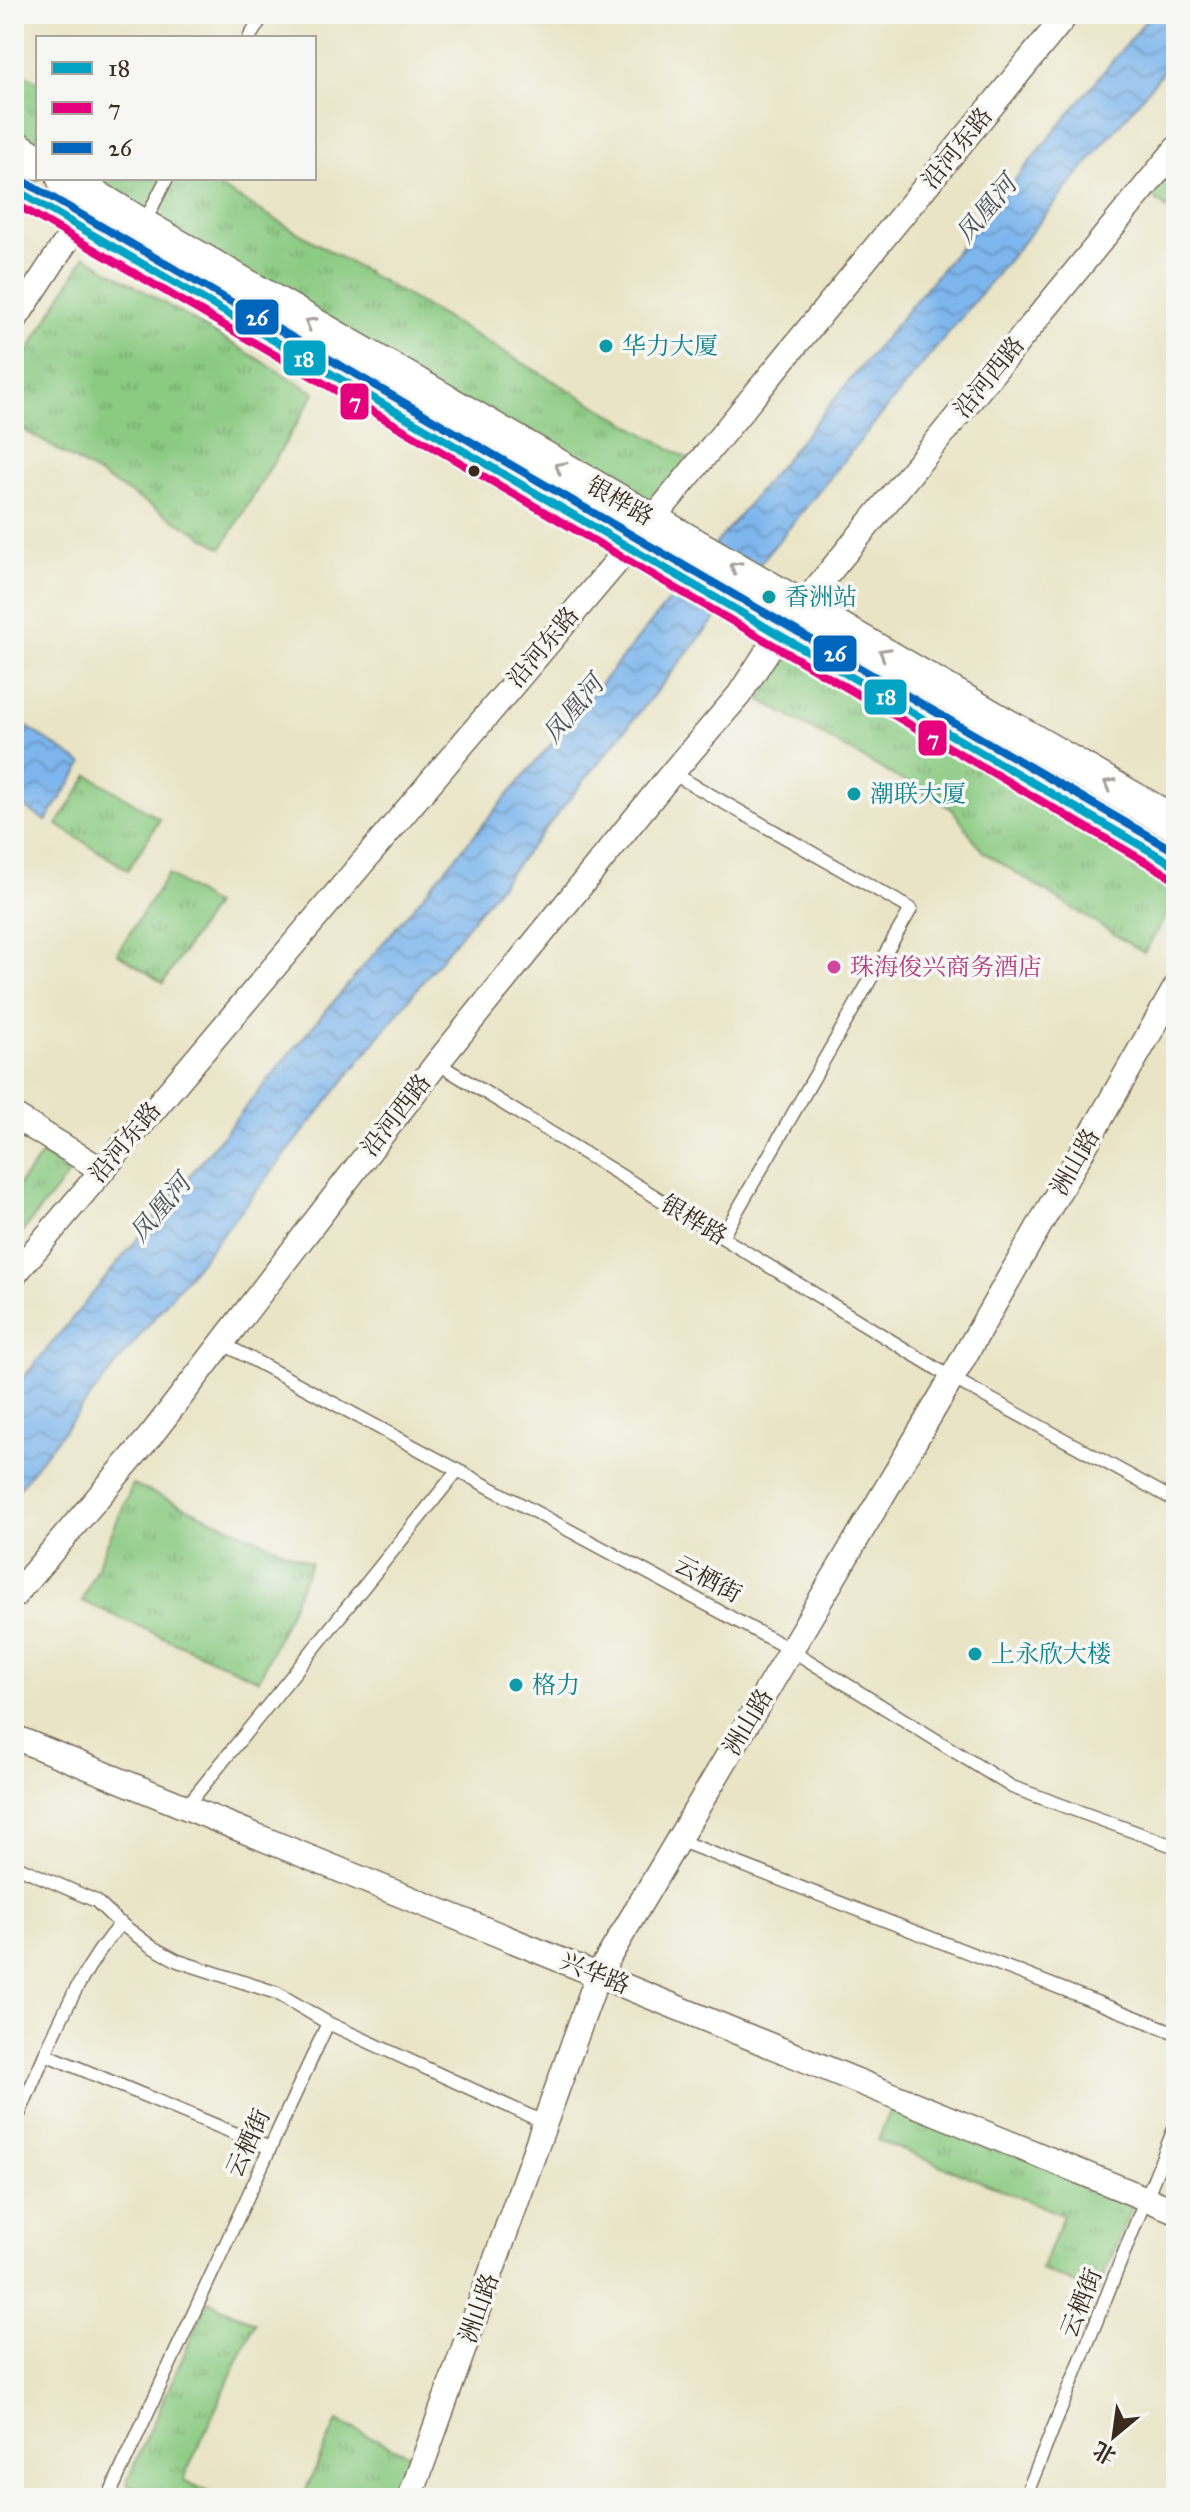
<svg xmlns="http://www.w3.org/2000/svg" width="1190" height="2512" font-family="'IM FELL Great Primer','Noto Serif SC',serif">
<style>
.grass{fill:url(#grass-tufts);stroke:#627a50;stroke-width:2}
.water{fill:url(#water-waves);stroke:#5c7086;stroke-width:2}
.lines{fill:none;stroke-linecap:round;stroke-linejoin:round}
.service-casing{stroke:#786b58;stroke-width:15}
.minor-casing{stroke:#786b58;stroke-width:27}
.secondary-casing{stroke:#786b58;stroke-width:37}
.service{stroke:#fff;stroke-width:12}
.minor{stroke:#fff;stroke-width:24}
.secondary{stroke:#fff;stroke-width:34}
.bus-1-casing{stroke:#f6f6f2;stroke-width:14}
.bus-2-casing{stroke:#f6f6f2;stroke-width:14}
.bus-3-casing{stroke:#f6f6f2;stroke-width:14}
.bus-1{stroke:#03a3c5;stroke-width:8}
.bus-2{stroke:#e5007d;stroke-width:8}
.bus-3{stroke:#0065bd;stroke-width:8}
.oneway{stroke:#a79f9a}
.culture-dot{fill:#0f9aa8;stroke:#f6f6f2;stroke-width:3}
.bus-dot{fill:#3b2a1e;stroke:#f6f6f2;stroke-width:3}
.hotel-dot{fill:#d1479c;stroke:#f6f6f2;stroke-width:3}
.labels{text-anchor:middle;stroke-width:7;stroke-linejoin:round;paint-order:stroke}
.street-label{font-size:24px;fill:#3b2a1e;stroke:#f6f6f2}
.culture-label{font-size:24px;fill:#0d838f;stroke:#f6f6f2;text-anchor:start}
.hotel-label{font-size:24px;fill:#b23c85;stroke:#f6f6f2;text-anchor:start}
.water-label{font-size:26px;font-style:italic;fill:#4f545c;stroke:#f6f6f2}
.line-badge{stroke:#f6f6f2;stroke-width:3}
.badge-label{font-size:22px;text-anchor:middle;font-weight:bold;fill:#fff}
</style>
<defs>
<pattern id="grass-tufts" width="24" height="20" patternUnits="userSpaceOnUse" patternTransform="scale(2)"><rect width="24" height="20" fill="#8aca81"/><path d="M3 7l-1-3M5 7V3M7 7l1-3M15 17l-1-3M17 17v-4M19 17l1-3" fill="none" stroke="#72a469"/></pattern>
<pattern id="water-waves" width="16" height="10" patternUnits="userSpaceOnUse" patternTransform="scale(2)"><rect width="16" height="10" fill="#7db6ed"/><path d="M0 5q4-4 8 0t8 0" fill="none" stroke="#6894bf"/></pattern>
</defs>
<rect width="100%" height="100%" fill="#f6f6f2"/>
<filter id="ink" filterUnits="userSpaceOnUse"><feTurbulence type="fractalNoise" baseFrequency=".0125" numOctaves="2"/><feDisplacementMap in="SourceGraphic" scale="16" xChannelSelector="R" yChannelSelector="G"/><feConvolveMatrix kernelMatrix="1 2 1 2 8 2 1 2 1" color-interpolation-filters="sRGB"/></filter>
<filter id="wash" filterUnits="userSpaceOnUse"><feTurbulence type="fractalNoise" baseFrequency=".006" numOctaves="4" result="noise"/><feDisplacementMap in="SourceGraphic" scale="32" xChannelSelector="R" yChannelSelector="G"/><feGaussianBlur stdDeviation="1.8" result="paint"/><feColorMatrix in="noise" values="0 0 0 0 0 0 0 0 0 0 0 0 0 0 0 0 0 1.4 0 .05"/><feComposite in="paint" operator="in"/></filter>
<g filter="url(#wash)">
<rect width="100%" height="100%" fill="#e9e4c5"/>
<!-- grass -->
<path class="grass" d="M14 68 38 82V159L14 144Z
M1176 160V216L1149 194Z
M68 178H204L695 463 652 516Z
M85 256 315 393 222 548 14 424V375Z
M787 652 1176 881V900L1144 953 983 852 952 809 761 700Z
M89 775 160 819 128 870 57 825Z
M168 874 214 905 163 983 117 953Z
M43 1154 69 1174 14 1242V1190Z
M133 1484 311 1563 259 1680 82 1601Z
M893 2104 1134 2202 1097 2292 1041 2270 1063 2215 878 2140Z
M208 2301 255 2323 183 2480 222 2498H158L126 2483Z
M337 2421 412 2456 397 2498H302Z"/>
<!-- water -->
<path class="water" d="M1151 14H1176V56C873 424 570 794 275 1168 188 1278 98 1384 14 1495V1389L296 1046 552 743Z
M14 718 83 764 46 821 14 800Z"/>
</g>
<g filter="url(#ink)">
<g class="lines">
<defs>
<path id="service" d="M249 38 264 14
M144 223 167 178
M672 773 911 909 722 1237
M437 1063 952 1378 1176 1501
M220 1342 793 1651 1012 1787 1176 1847
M186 1807 458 1470
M678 1840 1176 2033
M14 1865 96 1901 116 1920 152 1947 178 1961 277 1993 328 2023
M121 1923C87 1962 66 2007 45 2054L270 2148
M14 2126 45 2054
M108 2498 328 2023 545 2123
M1025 2498 1176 2124"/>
<path id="minor" d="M14 321 77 225
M14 1116 102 1170
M14 1275 652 520 1067 14
M14 1596 152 1434 437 1063 672 773 739 695 778 635 1176 149
M14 1737 1176 2211
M410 2498 598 1975 952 1378 1176 987"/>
<path id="secondary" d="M14 147 38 162
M64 178 142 226 1176 824
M14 189 1176 866"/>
</defs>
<!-- service casing -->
<use href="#service" class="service-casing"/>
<!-- minor casing -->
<use href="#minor" class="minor-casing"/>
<!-- secondary casing -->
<use href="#secondary" class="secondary-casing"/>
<!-- service -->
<use href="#service" class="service"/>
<!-- minor -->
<use href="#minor" class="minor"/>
<!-- secondary -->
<use href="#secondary" class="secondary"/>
<defs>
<path id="bus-1" d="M14 189 1176 866"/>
<path id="bus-2" d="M14 203 1170 876"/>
<path id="bus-3" d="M20 179 1176 852"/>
</defs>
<!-- bus-1 casing -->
<use href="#bus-1" class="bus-1-casing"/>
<!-- bus-2 casing -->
<use href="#bus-2" class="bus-2-casing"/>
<!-- bus-3 casing -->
<use href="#bus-3" class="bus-3-casing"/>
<!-- bus-1 -->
<use href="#bus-1" class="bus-1"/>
<!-- bus-2 -->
<use href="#bus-2" class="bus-2"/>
<!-- bus-3 -->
<use href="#bus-3" class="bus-3"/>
</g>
<!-- one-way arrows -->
<defs><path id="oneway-chevron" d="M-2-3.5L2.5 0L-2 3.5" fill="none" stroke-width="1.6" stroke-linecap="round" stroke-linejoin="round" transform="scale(2)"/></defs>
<g class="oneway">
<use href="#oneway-chevron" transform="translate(310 323) rotate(-150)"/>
<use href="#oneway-chevron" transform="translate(560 467) rotate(-150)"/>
<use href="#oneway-chevron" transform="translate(735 567) rotate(-150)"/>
<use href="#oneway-chevron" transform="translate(884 653) rotate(-150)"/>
<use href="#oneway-chevron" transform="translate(1109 784) rotate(-150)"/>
</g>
</g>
<!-- markers -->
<g class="culture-dot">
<circle cx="606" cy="346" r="8"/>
<circle cx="769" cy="597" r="8"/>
<circle cx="854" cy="794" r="8"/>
<circle cx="975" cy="1654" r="8"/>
<circle cx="516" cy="1685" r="8"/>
</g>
<circle class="bus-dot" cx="474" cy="471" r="7"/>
<circle class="hotel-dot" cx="834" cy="967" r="8"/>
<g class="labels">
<!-- street labels -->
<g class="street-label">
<text transform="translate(957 148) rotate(-51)" y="8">沿河东路</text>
<text transform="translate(989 377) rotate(-51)" y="8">沿河西路</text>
<text transform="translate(620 501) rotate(30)" y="8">银桦路</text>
<text transform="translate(543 647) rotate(-50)" y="8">沿河东路</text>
<text transform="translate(396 1115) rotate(-52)" y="8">沿河西路</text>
<text transform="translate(125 1142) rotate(-50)" y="8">沿河东路</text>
<text transform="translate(1075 1162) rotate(-60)" y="8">洲山路</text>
<text transform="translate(694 1220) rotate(31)" y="8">银桦路</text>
<text transform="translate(708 1579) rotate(28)" y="8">云栖街</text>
<text transform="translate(748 1722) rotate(-59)" y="8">洲山路</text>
<text transform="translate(595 1973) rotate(22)" y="8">兴华路</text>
<text transform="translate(248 2143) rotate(-65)" y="8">云栖街</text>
<text transform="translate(1081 2303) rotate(-68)" y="8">云栖街</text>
<text transform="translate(479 2308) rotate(-70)" y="8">洲山路</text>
</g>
<!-- culture labels -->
<g class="culture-label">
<text x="622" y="354">华力大厦</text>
<text x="785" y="605">香洲站</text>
<text x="870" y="802">潮联大厦</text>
<text x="991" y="1662">上永欣大楼</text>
<text x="532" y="1693">格力</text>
</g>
<!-- hotel labels -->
<g class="hotel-label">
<text x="850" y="975">珠海俊兴商务酒店</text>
</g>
<!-- water labels -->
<g class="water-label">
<text transform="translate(986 209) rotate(-50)" y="9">凤凰河</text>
<text transform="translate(573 709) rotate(-50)" y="9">凤凰河</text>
<text transform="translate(160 1208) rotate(-50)" y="9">凤凰河</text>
</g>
</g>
<g class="line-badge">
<rect x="234" y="298" width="46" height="38" rx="8" fill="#0065bd"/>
<rect x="282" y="339" width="45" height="38" rx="8" fill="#03a3c5"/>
<rect x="339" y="382" width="31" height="39" rx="8" fill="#e5007d"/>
<rect x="812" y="634" width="46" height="39" rx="8" fill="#0065bd"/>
<rect x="863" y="678" width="45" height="38" rx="8" fill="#03a3c5"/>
<rect x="917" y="719" width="31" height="38" rx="8" fill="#e5007d"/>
</g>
<g class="badge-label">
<text x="257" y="325">26</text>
<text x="304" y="366">18</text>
<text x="355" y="409">7</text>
<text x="835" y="661">26</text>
<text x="886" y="704">18</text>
<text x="933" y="746">7</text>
</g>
<!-- margin -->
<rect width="1190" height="2512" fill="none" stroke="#f6f6f2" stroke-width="48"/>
<!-- legend -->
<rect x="36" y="36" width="280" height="144" fill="#f6f6f2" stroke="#aba49d" stroke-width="2"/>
<rect x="52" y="62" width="40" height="12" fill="#03a3c5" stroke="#aba49d" stroke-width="2"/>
<text x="108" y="76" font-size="24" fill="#3b2a1e">18</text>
<rect x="52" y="102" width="40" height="12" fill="#e5007d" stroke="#aba49d" stroke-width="2"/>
<text x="108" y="116" font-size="24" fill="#3b2a1e">7</text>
<rect x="52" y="142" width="40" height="12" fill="#0065bd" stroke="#aba49d" stroke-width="2"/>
<text x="108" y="156" font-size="24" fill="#3b2a1e">26</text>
<!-- north arrow -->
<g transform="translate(1114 2436) rotate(209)" stroke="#f6f6f2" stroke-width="6" paint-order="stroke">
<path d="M0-6L14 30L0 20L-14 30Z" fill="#3b2a1e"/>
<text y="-12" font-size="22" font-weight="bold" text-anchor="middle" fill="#3b2a1e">北</text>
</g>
</svg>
